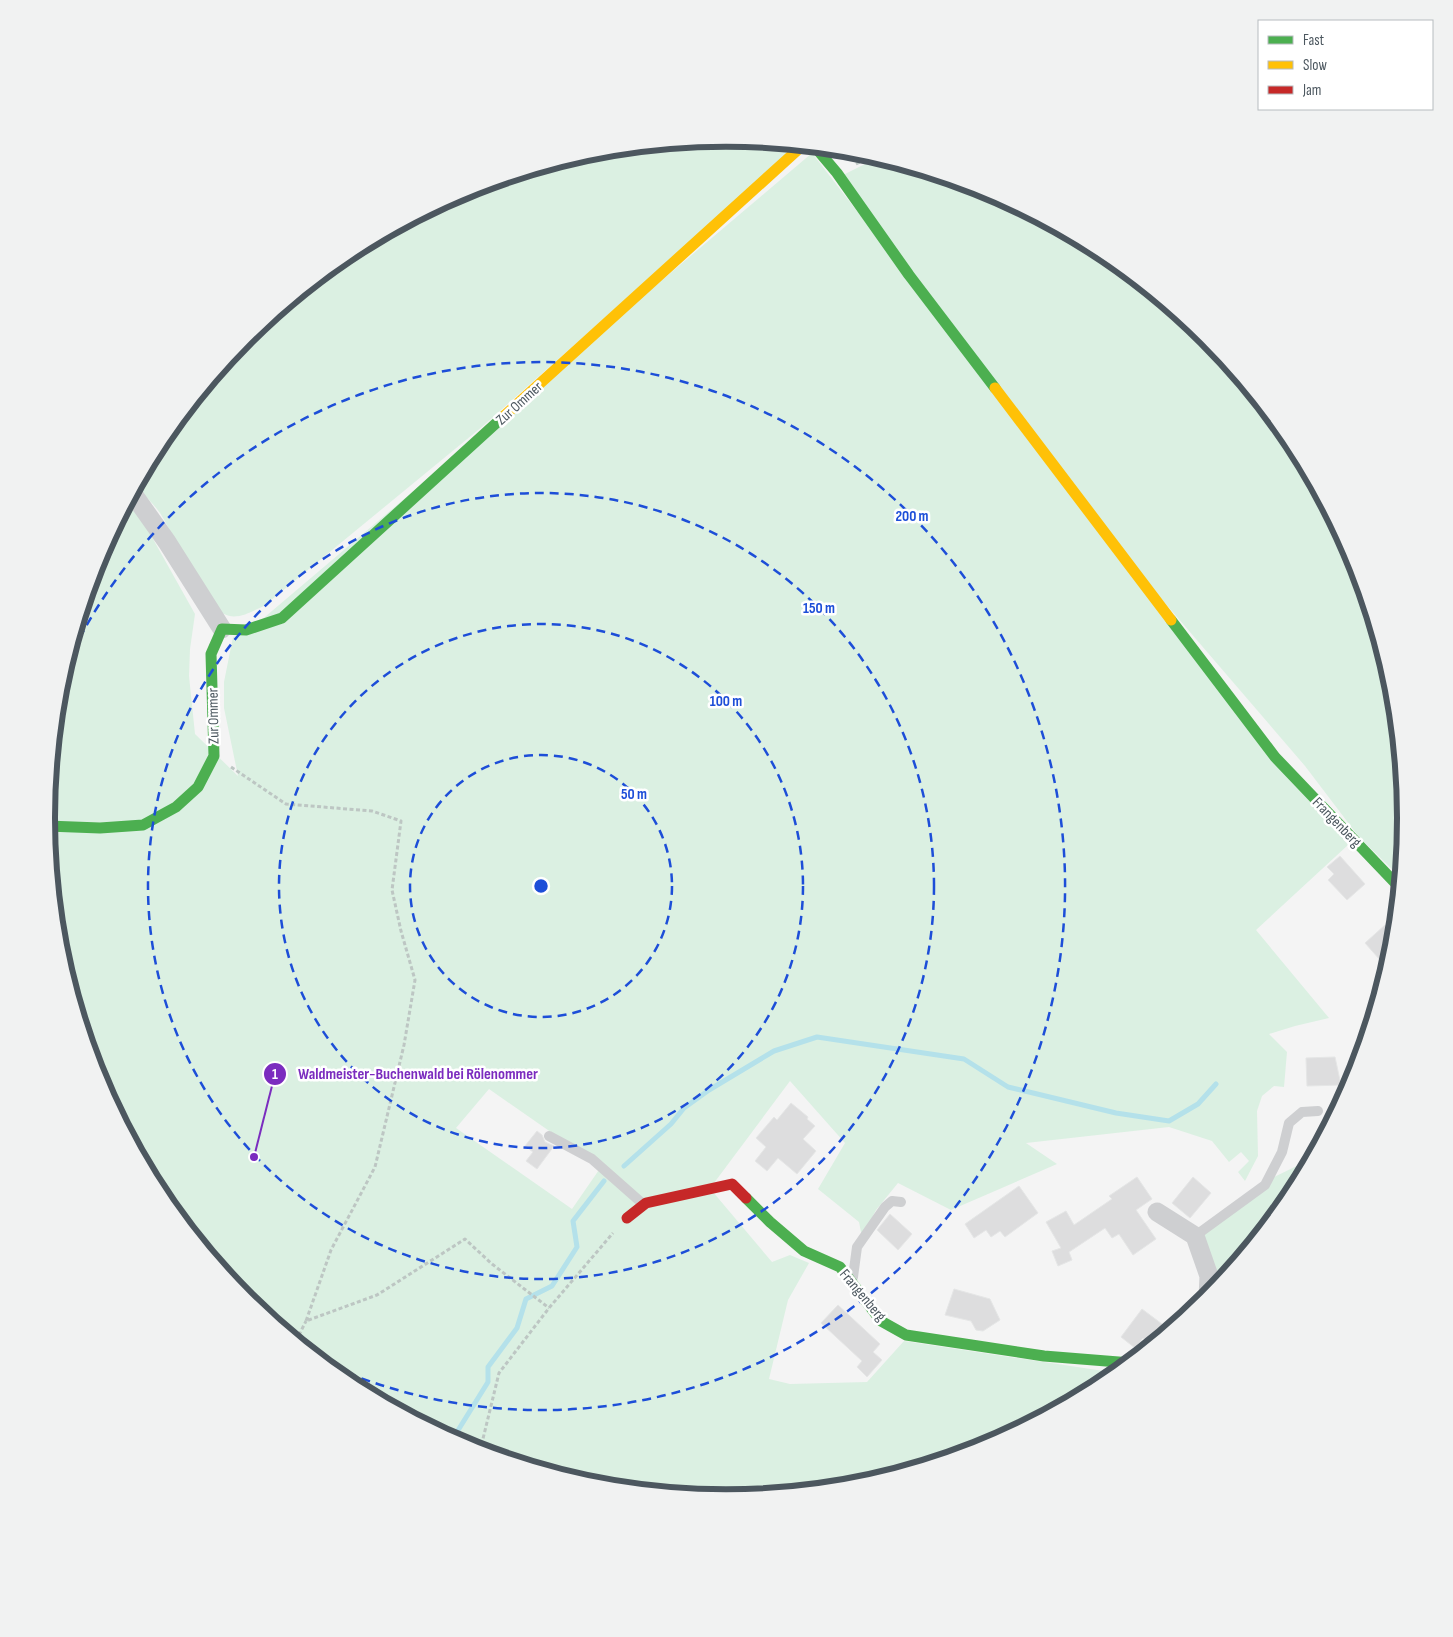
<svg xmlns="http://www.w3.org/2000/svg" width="1453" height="1637" font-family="'Sofia Sans Condensed',sans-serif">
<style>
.green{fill:#dbf0e2;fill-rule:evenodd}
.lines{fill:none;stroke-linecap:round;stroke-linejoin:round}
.stream{stroke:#b4e1ea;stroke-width:5}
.building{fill:#ddddde;stroke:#e5e6e6}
.path{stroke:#bdc6c3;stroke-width:3;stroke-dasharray:4 2.5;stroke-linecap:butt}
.lane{stroke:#cecfd1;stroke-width:10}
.street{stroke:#cecfd1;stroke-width:19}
.fast{stroke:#4caf50;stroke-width:11}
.slow{stroke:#ffc107;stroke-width:11}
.jam{stroke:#c62828;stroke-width:11}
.ring{fill:none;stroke:#1d4ed8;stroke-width:2.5;stroke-dasharray:9 6}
.labels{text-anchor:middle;stroke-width:5;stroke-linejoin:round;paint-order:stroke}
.street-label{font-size:15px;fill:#4c575f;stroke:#fff}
.rim{fill:none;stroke:#4c575f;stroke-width:6}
.centre{fill:#1d4ed8;stroke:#fff;stroke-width:2.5}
.ring-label{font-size:15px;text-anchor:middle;font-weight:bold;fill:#1d4ed8;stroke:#fff;stroke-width:5;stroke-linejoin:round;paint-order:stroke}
.leader{fill:none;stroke:#7b2cbf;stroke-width:2}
.callout-dot{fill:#7b2cbf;stroke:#fff;stroke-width:2}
.mark-label{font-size:15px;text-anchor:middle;font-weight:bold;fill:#fff}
.callout-label{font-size:16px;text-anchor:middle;font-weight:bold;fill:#7b2cbf;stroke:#fff;stroke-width:5;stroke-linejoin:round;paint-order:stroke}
</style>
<rect width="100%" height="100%" fill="#f4f4f4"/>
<!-- green -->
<path class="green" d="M727 138 799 145 483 426 264 606C252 611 237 621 224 614 202 602 175 536 160 513 153 503 144 495 136 487L161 440 246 337 349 253 466 190 594 151Z
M812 153 1348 845 1256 930 1329 1018 1295 1026 1269 1034 1287 1052 1284 1087 1274 1086 1262 1096 1257 1111 1258 1156 1245 1181 1238 1172 1249 1161 1241 1152 1229 1162 1212 1141 1169 1127 1026 1143 1057 1164 951 1210 898 1183 876 1210 862 1237 859 1222 818 1189 845 1143 790 1081 714 1183 713 1192 772 1262 790 1255 809 1263 788 1300 769 1379 790 1384 867 1382 904 1341 1117 1373 1104 1384 987 1447 859 1486 726 1499 594 1486 466 1447 348 1384 245 1299 161 1196 98 1079 59 951 46 818 59 686 98 558 128 503 139 514 195 614 190 649 189 676 195 734 238 776 224 708V682L233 637 246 633ZM489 1089 601 1167 572 1209 456 1128Z
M879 157 987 190 1105 253 1208 338 1292 441 1355 558 1394 686 1407 819 1401 878 1359 837 1305 766 1153 589 839 177Z
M1311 1159 1292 1197 1235 1266 1214 1277 1197 1231 1264 1182Z"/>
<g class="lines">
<!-- stream -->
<path class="stream" d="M624 1166 671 1124 684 1108 709 1090 774 1051 817 1037 964 1059 1008 1087 1116 1113 1169 1121 1198 1104 1216 1084
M452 1440 488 1382V1367L517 1328 526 1299 552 1286 577 1247 573 1221 604 1181"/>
</g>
<!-- building -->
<path class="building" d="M1340 856 1365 884 1347 900 1328 880 1334 874 1327 867Z
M1385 925 1395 936 1394 951 1388 969 1365 943Z
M1335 1057 1341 1085 1307 1086 1306 1058Z
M791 1103 808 1117 807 1119 815 1126 803 1139 816 1151 797 1174 778 1158 767 1171 755 1161 766 1147 756 1138 774 1117 777 1120Z
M537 1131 542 1135 545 1142 554 1146 537 1169 526 1161 533 1152 525 1146Z
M1137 1177 1152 1199 1136 1210 1156 1239 1133 1255 1119 1234 1112 1238 1105 1228 1069 1252 1072 1260 1058 1266 1052 1251 1061 1248 1046 1222 1066 1211 1074 1225 1112 1199 1109 1196Z
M1193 1177 1211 1193 1190 1218 1172 1203Z
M1019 1186 1038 1213 1005 1237 1000 1231 991 1237 986 1230 974 1238 965 1224Z
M890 1214 912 1234 898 1250 877 1230Z
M954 1289 990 1299 1000 1320 983 1331 976 1330 971 1321 945 1315Z
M838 1305 880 1344 873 1352 882 1360 867 1377 857 1367 862 1361 821 1323Z
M1142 1309 1170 1330 1152 1345 1143 1338 1135 1348 1121 1337Z"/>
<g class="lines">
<!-- path -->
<path class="path" d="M856 164 873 155
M231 767 286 804 372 811 401 821 392 890 401 931 415 980 404 1045 375 1167 331 1250 306 1321 377 1295 465 1239 492 1264 549 1308
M296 1341 306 1321
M480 1451 499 1373 549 1308 613 1233"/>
<!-- lane -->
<path class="lane" d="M549 1136 592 1159 643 1204
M1195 1236 1265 1185 1282 1152 1289 1123 1302 1112 1318 1111
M853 1277 857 1247 885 1207 892 1201 901 1202"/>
<!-- street -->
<path class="street" d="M133 494 167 542 222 629
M1157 1212 1195 1236 1209 1276 1208 1298"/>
<!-- fast -->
<path class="fast" d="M815 147 837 173 909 275 995 388
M1171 620 1275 757 1400 888
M47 826 100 828 143 825 176 807 198 787 214 756 211 654 222 629 246 630 282 618 504 416
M746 1198 770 1222 804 1251 840 1267 881 1321 906 1335 1044 1356 1131 1363"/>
<!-- slow -->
<path class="slow" d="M995 388 1171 620
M504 416 802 146"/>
<!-- jam -->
<path class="jam" d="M627 1218 646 1203 732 1184 746 1198"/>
</g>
<!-- distance rings -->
<g class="ring">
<circle cx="541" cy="886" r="131"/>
<circle cx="541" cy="886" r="262"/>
<circle cx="541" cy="886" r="393"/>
<path d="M66 665A524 524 0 1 1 324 1363"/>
</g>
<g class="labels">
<!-- street labels -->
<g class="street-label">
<text transform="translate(519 403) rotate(-42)" y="5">Zur Ommer</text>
<text transform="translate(213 716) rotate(-91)" y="5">Zur Ommer</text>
<text transform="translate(1337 822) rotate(46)" y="5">Frangenberg</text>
<text transform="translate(863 1295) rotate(50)" y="5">Frangenberg</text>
</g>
</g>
<!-- crop -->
<path d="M0 0H1453V1637H0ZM55 818a671 671 0 1 1 1342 0a671 671 0 1 1-1342 0Z" fill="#f1f2f2" fill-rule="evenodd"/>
<path class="rim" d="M55 818a671 671 0 1 1 1342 0a671 671 0 1 1-1342 0Z"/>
<circle cx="541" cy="886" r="8" class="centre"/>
<g class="ring-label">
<text x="912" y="521">200 m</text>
<text x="819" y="613">150 m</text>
<text x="726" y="706">100 m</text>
<text x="634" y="799">50 m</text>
</g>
<!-- callouts -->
<path class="leader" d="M254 1157L275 1074"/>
<g class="callout-dot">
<circle cx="254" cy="1157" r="5"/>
<circle cx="275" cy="1074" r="12"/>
</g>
<g class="mark-label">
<text x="275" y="1079">1</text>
</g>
<g class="callout-label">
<text x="418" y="1079">Waldmeister-Buchenwald bei Rölenommer</text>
</g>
<!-- legend -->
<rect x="1258" y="20" width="175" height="90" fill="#ffffff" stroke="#b7bcbf"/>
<rect x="1268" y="36" width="25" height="8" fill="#4caf50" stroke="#b7bcbf"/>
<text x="1303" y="45" font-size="15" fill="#4c575f">Fast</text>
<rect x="1268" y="61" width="25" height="8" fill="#ffc107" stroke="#b7bcbf"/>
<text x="1303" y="70" font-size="15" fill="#4c575f">Slow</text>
<rect x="1268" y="86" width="25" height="8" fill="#c62828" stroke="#b7bcbf"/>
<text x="1303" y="95" font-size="15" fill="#4c575f">Jam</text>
</svg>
